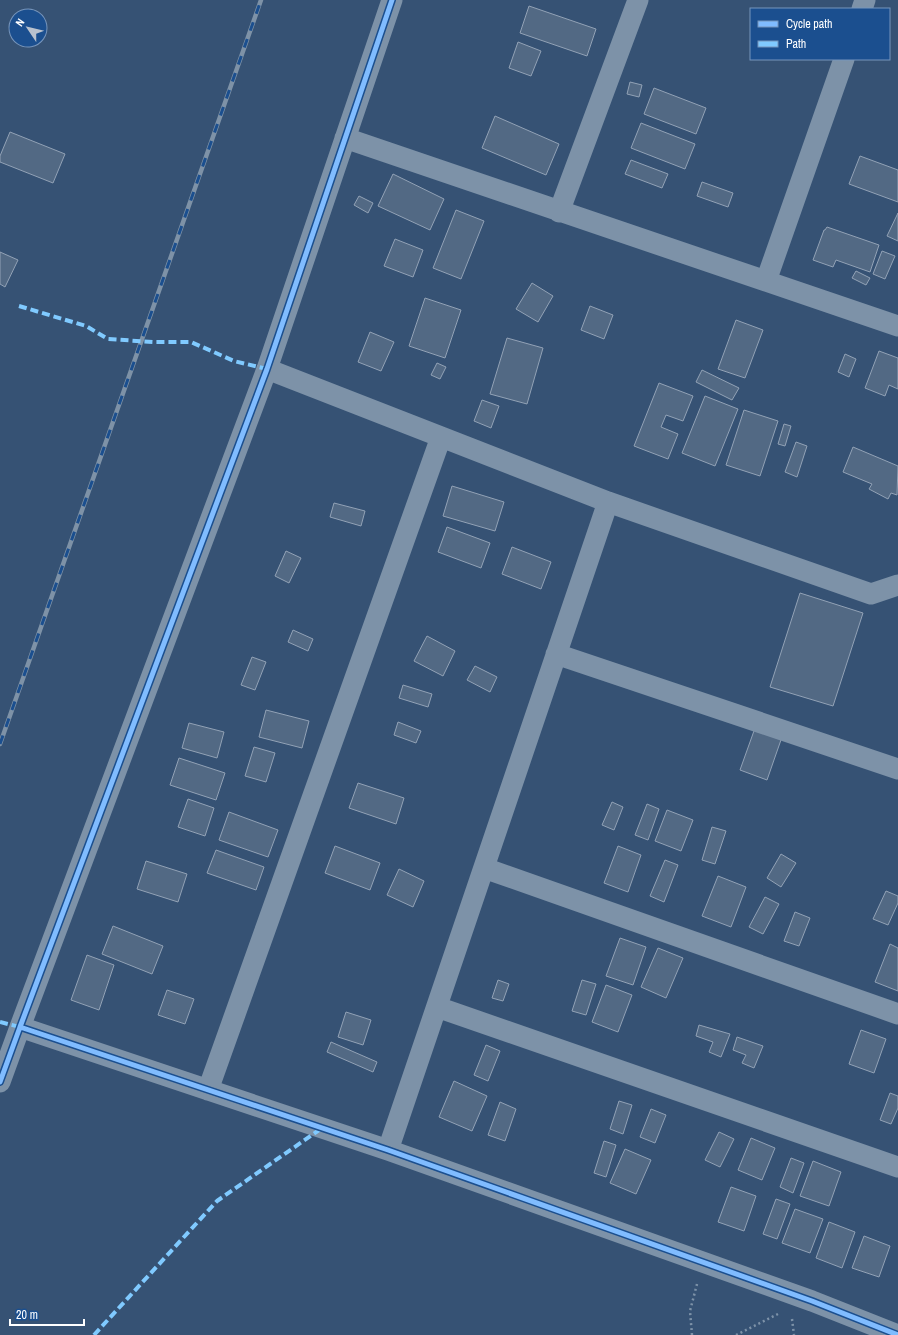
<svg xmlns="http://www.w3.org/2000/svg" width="898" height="1335" font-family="'Archivo Narrow',sans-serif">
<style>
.building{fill:#526984;stroke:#92a2b6}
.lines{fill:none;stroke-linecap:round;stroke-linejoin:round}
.path{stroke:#7d92a8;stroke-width:2.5;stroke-dasharray:2 3;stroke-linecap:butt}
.street{stroke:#7d92a8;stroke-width:21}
.rail-casing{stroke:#7e92a7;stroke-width:4.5}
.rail{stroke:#1b4f8f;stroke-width:3;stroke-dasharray:9;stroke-linecap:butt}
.quiet{stroke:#80caff;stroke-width:4;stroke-dasharray:8 4;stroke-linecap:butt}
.cycleway-casing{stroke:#1b4f8f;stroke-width:8}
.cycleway{stroke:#80bcff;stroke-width:5}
</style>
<rect width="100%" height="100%" fill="#365274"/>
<!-- building -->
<path class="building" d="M529 6 596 29 587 56 520 33Z
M518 42 541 51 531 76 509 68Z
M630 82 642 85 639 97 627 94Z
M654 88 706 108 696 134 644 114Z
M495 116 559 144 546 175 482 148Z
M641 123 695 144 685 169 631 148Z
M10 132 65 154 53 183 0 162V156Z
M860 156 898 170V202L849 184Z
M631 160 668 174 662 188 625 174Z
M393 174 444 199 430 230 378 206Z
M702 182 733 193 728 207 697 196Z
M359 196 373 203 368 213 354 205Z
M456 210 484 221 461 279 433 268Z
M898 213V241L887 236Z
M827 227 879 245 870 272 836 260 833 267 813 260 824 230H825Z
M395 239 423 250 413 277 384 266Z
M882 251 895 256 885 279 873 274Z
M0 252 18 260 5 287 0 284Z
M856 271 870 278 866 285 852 278Z
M532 283 553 296 538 322 516 309Z
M425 298 461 310 445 358 409 346Z
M590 306 613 315 604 339 581 330Z
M736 320 763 330 745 378 718 369Z
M370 332 394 342 381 371 358 362Z
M507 338 543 348 527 404 490 394Z
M879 351 898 358V389L889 385 885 396 865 388Z
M845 354 856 359 849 377 838 372Z
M437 363 446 367 440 379 431 375Z
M702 370 739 388 732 400 696 382Z
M659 383 693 396 683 421 666 415 661 427 678 434 668 459 634 446Z
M705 396 738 409 715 466 682 453Z
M482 400 499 406 491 428 474 421Z
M744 410 778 421 760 476 726 465Z
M784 424 791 426 785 446 778 444Z
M796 442 807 446 797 477 785 472Z
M853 447 898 466 897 495 891 493 888 499 869 489 872 484 843 472Z
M452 486 504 502 495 531 443 516Z
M334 503 365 511 361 526 330 517Z
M447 527 490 543 481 568 438 552Z
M512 547 551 562 541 589 502 574Z
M286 551 301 558 289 583 275 576Z
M800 593 863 613 833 706 770 687Z
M293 630 313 639 308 651 288 642Z
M427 636 455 651 443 676 414 661Z
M252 657 266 662 255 690 241 685Z
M475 666 497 677 490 692 467 680Z
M403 685 432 694 428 707 399 698Z
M266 710 309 721 302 748 259 737Z
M398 722 421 731 416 743 394 735Z
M189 723 224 732 217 758 182 748Z
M755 728 782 737 767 780 740 770Z
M254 747 275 753 266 782 245 776Z
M179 758 225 773 216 800 170 785Z
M358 783 404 798 396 824 349 808Z
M188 799 214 808 205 836 178 827Z
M612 802 623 807 614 830 602 825Z
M647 804 659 809 648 840 635 835Z
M667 810 693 820 681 851 655 841Z
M229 812 278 830 268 857 219 840Z
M712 827 726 831 715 864 702 860Z
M335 846 380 863 370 890 325 873Z
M618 846 641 855 628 892 604 883Z
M216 850 264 867 256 890 207 873Z
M781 854 796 863 781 887 767 878Z
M665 860 678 865 664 902 650 896Z
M146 861 187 874 178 902 137 889Z
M399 869 424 881 413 907 387 895Z
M718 876 746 887 731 927 702 916Z
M886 891 898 896V903L888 925 873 919Z
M765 897 779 904 763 934 749 927Z
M795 912 810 918 799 946 784 941Z
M113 926 163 946 152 974 102 954Z
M620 938 646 947 633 985 606 976Z
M890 944 898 948V991L875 982Z
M658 948 683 958 666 998 641 987Z
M87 955 114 965 99 1010 71 1000Z
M498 980 509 984 503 1001 492 998Z
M582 980 596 984 586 1015 572 1011Z
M606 985 632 995 618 1032 592 1022Z
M167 990 194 999 185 1024 158 1015Z
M346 1012 371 1020 363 1045 338 1037Z
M699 1025 730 1034 721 1057 709 1052 713 1042 696 1036Z
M861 1030 886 1039 874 1073 849 1064Z
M737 1037 763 1046 754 1068 742 1063 746 1055 733 1050Z
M331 1042 377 1062 373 1072 327 1052Z
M486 1045 500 1051 488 1081 474 1075Z
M454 1081 487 1096 472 1131 439 1117Z
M890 1093 898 1096V1108L891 1124 880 1120Z
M619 1101 632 1105 623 1134 610 1129Z
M500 1102 516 1109 505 1141 488 1135Z
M651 1109 666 1115 655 1143 640 1137Z
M719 1132 734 1139 720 1167 705 1160Z
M751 1138 775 1148 762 1180 738 1170Z
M604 1141 616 1145 606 1177 594 1173Z
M625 1149 651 1160 636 1194 610 1183Z
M791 1158 804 1163 793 1193 780 1187Z
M813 1161 841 1172 829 1206 800 1196Z
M731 1187 756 1196 744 1231 718 1222Z
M776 1199 790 1204 777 1239 763 1234Z
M795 1209 823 1219 810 1253 782 1243Z
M829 1222 855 1232 842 1268 816 1258Z
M864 1236 890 1246 879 1277 852 1268Z"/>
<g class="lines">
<!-- path -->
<path class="path" d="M792 1319 794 1335
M692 1335 690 1311 697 1284
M736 1335 778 1314"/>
<!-- street -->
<path class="street" d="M862 9 865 0
M345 138 898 326
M559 212 638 0
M766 281 844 59
M267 369 608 502 871 594 898 585
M556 654 898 769
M484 868 898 1014
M437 1007 898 1167
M20 1027 267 369 392 0
M0 1082 20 1027 388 1150 812 1301 898 1335
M208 1090 441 437
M388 1150 608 502"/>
<defs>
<path id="rail" d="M0 744 261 0"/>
</defs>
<!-- rail casing -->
<use href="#rail" class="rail-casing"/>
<!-- rail -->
<use href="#rail" class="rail"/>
<!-- quiet -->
<path class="quiet" d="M19 306 86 326 108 339 153 342H191L234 361 267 369
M0 1022 20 1027
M94 1335 217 1201 322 1128"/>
<defs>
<path id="cycleway" d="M20 1027 267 369 392 0
M0 1082 20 1027 388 1150 812 1301 898 1335"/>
</defs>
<!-- cycleway casing -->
<use href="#cycleway" class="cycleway-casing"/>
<!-- cycleway -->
<use href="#cycleway" class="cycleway"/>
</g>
<!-- legend -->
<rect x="750" y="8" width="140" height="52" fill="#1b4f8f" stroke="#7695bc"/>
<rect x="758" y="21" width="20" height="6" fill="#80bcff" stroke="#7695bc"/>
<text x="786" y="28" font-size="12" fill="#ffffff">Cycle path</text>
<rect x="758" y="41" width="20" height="6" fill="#80caff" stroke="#7695bc"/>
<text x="786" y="48" font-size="12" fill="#ffffff">Path</text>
<!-- north arrow -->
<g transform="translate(28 28) rotate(305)"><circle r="19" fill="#1b4f8f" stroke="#7695bc"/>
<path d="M0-3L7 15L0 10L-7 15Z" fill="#b9c2ce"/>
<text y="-6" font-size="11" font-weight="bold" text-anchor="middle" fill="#ffffff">N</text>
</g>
<!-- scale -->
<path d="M10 1319v6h74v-6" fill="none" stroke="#ffffff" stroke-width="2"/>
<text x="16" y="1319" font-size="12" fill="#ffffff" stroke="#1b4f8f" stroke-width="3" paint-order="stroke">20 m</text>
</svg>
